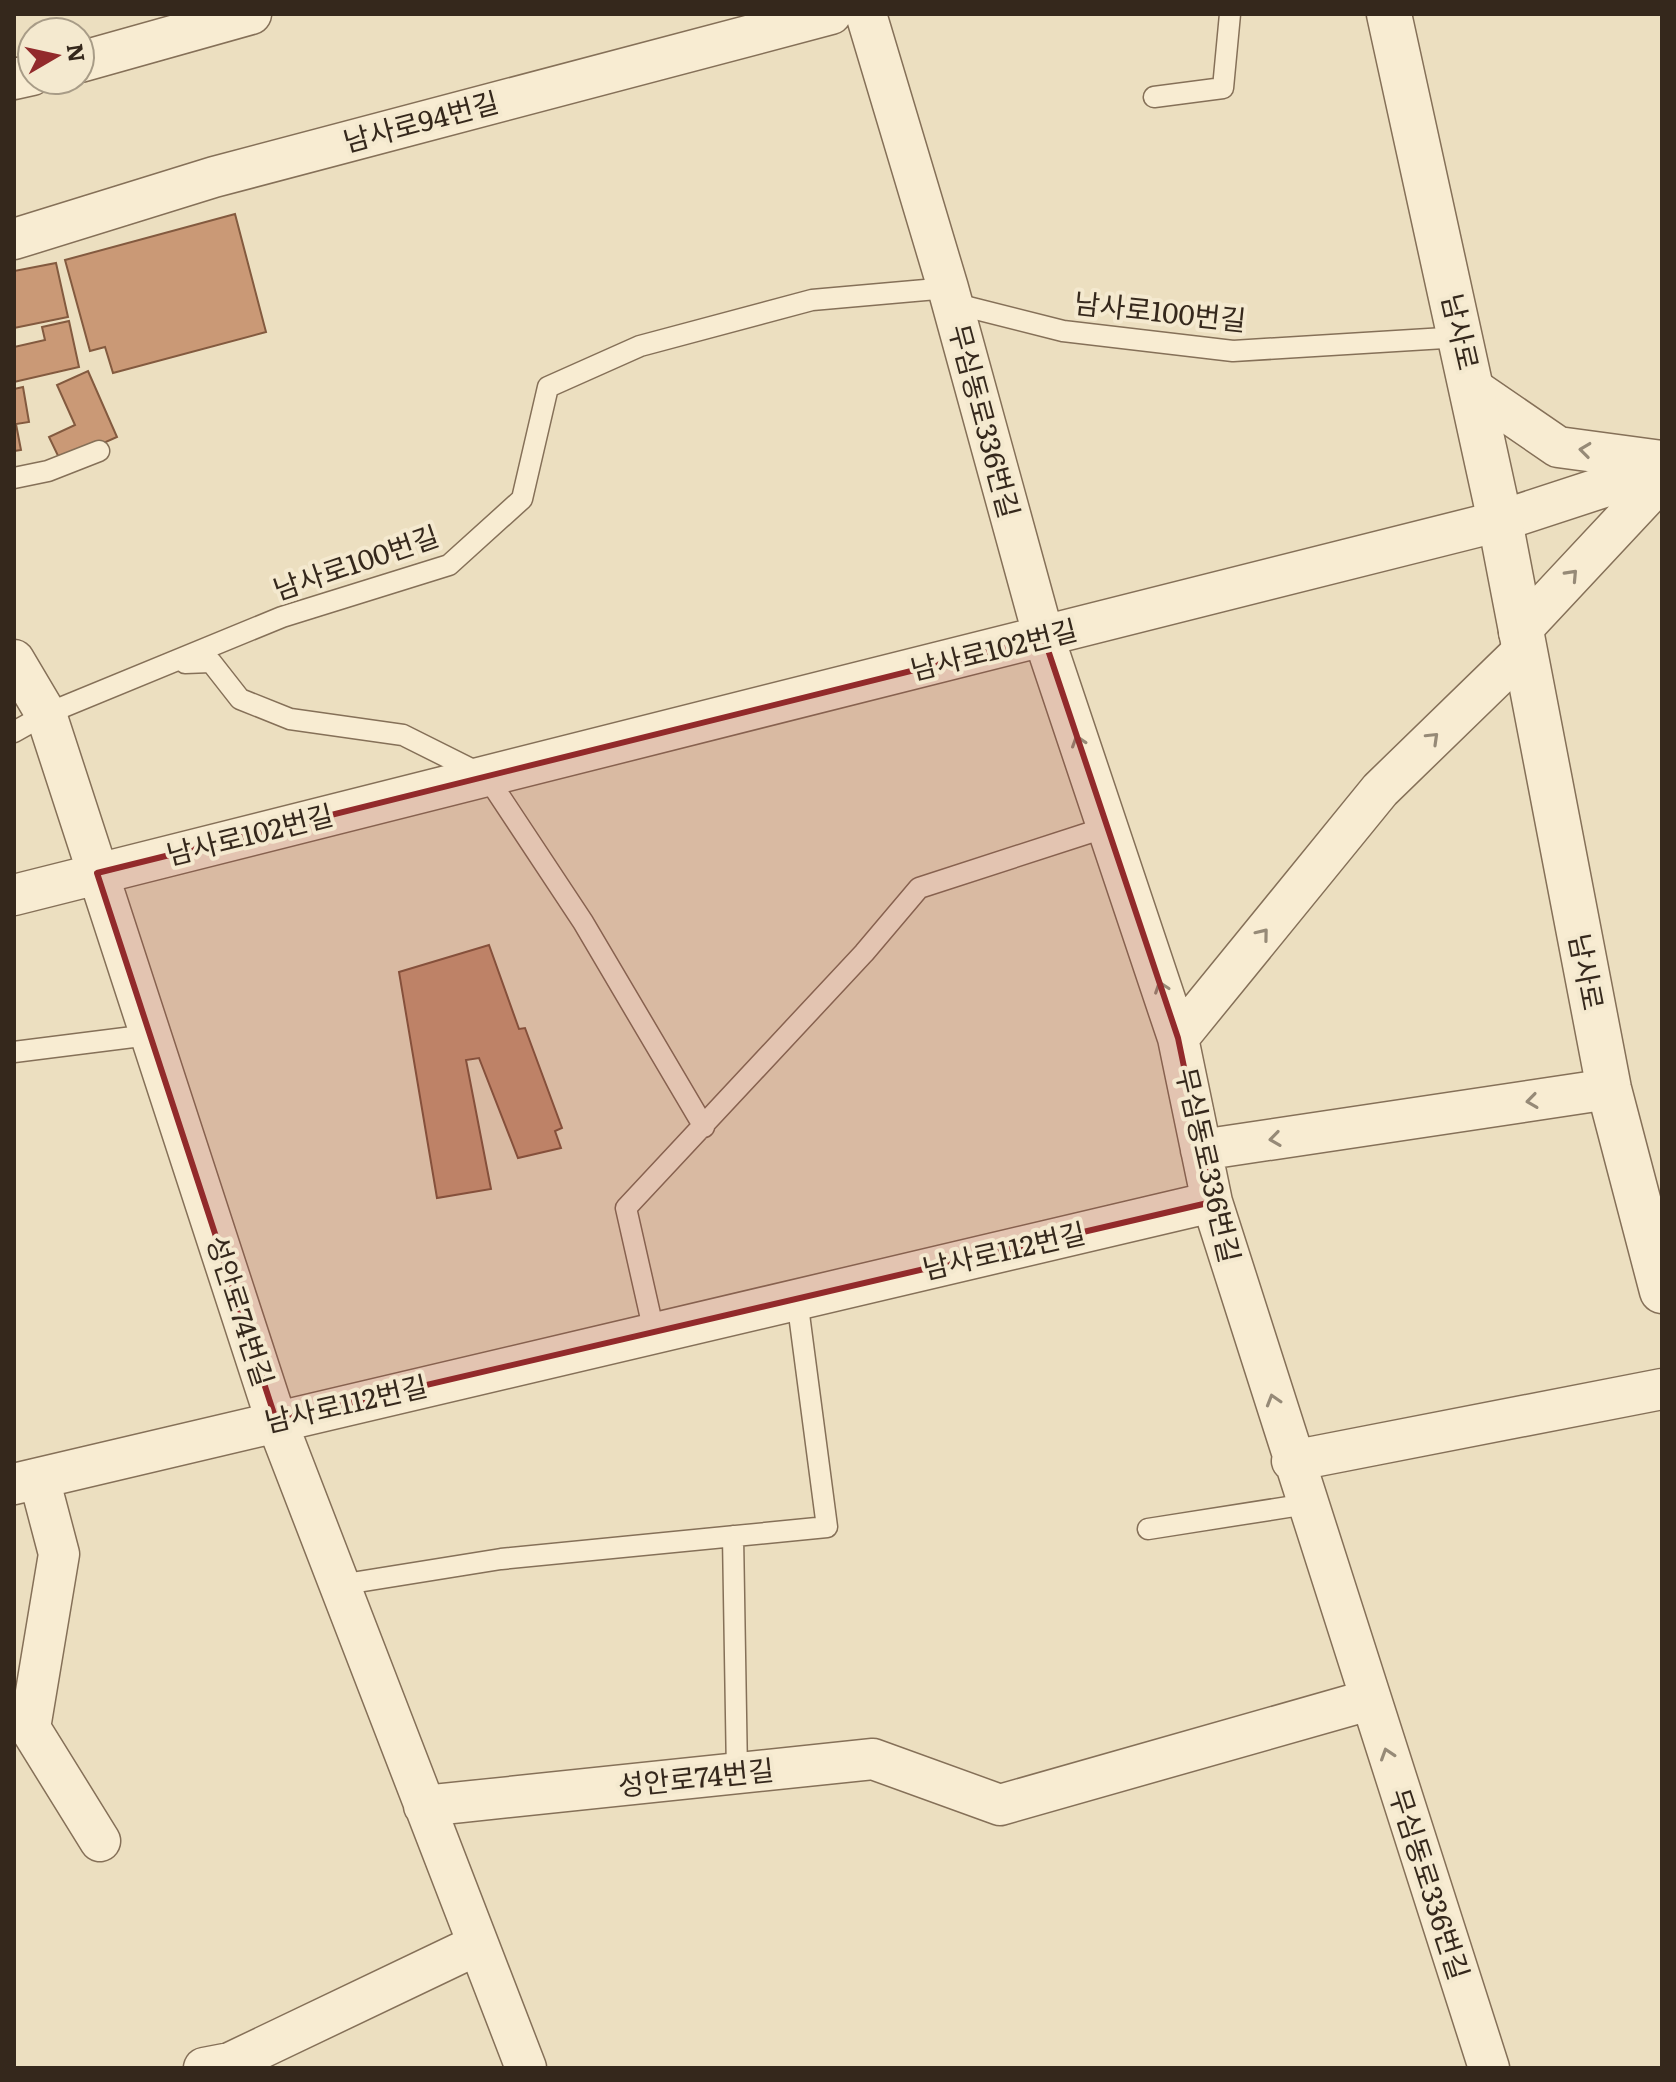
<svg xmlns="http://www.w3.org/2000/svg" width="1676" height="2082" font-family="Literata,'Noto Sans KR',serif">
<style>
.building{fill:#ca9976;stroke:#835a3f;stroke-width:2}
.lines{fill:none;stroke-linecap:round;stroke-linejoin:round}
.service-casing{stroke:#857058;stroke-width:23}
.minor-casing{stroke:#857058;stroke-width:43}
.tertiary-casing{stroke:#857058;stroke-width:47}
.service{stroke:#f8ecd2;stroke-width:20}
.minor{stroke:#f8ecd2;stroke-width:40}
.tertiary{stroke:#f8ecd2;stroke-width:44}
.oneway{stroke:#968a77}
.marked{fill:#922a2b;fill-opacity:0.2;stroke:#922a2b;stroke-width:6;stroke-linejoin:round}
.labels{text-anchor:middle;stroke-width:8;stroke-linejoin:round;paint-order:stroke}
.street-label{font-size:28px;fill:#35281c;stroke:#f4e9cf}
</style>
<rect width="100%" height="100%" fill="#ecdfc0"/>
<!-- building -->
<path class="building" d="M235 214 266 332 113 373 105 347 90 351 65 260Z
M56 263 68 317 14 328V271Z
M69 321 79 367 14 382V347L45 340 42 327Z
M88 371 117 437 61 462 49 437 75 425 57 385Z
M23 387 29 422 16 424 21 450 14 451V389Z
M489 945 519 1029 525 1028 562 1128 555 1131 561 1148 518 1158 479 1058 466 1060 491 1189 437 1198 399 972Z"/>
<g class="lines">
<defs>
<path id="service" d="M1154 97 1223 88 1230 14
M952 303 1063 331 1233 351 1461 337
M14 478 48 471 99 451
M185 663 211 662 240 699 290 719 403 735 487 777 583 922 704 1127
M14 732 46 714 282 617 449 565 522 499 548 387 640 346 812 300 948 288
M14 1052 149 1035
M654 1332 626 1208 864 953 919 888 1107 827
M1148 1529 1307 1504
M733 1536 737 1774
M339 1585 501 1559 827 1527 797 1299"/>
<path id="minor" d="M866 14 948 288 1044 638 1178 1038 1212 1202 1489 2068
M80 62 251 14
M14 79 32 75
M14 239 214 177 831 14
M1472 388 1558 447 1662 461
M1519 632 1662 479
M14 660 46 714 276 1420 526 2068
M14 895 1500 521 1662 468
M1178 1038 1380 790 1523 651
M1201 1150 1609 1089
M1292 1461 1662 1389
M39 1478 59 1554 30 1728 100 1841
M14 1484 1212 1202
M424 1806 873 1759 1000 1805 1369 1700
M204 2068 230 2063 477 1945"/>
<path id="tertiary" d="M1389 14 1500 521 1609 1089 1662 1291"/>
</defs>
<!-- service casing -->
<use href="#service" class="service-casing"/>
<!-- minor casing -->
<use href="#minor" class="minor-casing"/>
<!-- tertiary casing -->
<use href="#tertiary" class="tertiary-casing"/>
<!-- service -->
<use href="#service" class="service"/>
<!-- minor -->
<use href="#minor" class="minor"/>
<!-- tertiary -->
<use href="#tertiary" class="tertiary"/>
</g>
<!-- one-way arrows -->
<defs><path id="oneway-chevron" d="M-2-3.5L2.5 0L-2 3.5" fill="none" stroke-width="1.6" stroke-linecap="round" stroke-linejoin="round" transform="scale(2)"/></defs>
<g class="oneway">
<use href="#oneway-chevron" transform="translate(1585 450) rotate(-173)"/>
<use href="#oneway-chevron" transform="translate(1572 575) rotate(-47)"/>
<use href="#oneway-chevron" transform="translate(1433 738) rotate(-44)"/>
<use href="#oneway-chevron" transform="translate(1078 741) rotate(-108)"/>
<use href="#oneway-chevron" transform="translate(1263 934) rotate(-51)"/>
<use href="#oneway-chevron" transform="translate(1161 987) rotate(-109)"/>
<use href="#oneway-chevron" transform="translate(1532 1101) rotate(172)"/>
<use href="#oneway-chevron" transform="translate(1275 1139) rotate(172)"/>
<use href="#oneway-chevron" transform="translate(1273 1400) rotate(-107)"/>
<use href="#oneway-chevron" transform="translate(1387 1754) rotate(-108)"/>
</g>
<!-- marked area -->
<path class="marked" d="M1044 638 1178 1038 1212 1202 276 1420 97 873Z"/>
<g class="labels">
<!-- street labels -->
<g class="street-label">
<text transform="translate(421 122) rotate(-15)" y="10">남사로94번길</text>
<text transform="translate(1160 312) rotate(6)" y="10">남사로100번길</text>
<text transform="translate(1460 332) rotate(77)" y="10">남사로</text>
<text transform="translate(984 421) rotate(75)" y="10">무심동로336번길</text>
<text transform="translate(356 563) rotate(-19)" y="10">남사로100번길</text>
<text transform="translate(994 650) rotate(-14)" y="10">남사로102번길</text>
<text transform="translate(250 835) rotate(-14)" y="10">남사로102번길</text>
<text transform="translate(1586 972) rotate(79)" y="10">남사로</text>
<text transform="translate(1208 1165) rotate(77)" y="10">무심동로336번길</text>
<text transform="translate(1004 1251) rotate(-13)" y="10">남사로112번길</text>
<text transform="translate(240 1311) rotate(72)" y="10">성안로74번길</text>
<text transform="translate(346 1404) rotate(-13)" y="10">남사로112번길</text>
<text transform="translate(696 1778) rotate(-6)" y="10">성안로74번길</text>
<text transform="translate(1429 1884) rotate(72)" y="10">무심동로336번길</text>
</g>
</g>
<!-- border -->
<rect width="1676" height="2082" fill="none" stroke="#35281c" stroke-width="32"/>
<!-- north arrow -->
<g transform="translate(56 56) rotate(81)"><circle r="38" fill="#f4e9cf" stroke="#a89c87" stroke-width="2"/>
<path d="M0-6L14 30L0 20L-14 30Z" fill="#922a2b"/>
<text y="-12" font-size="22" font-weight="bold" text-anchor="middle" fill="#35281c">N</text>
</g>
</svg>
